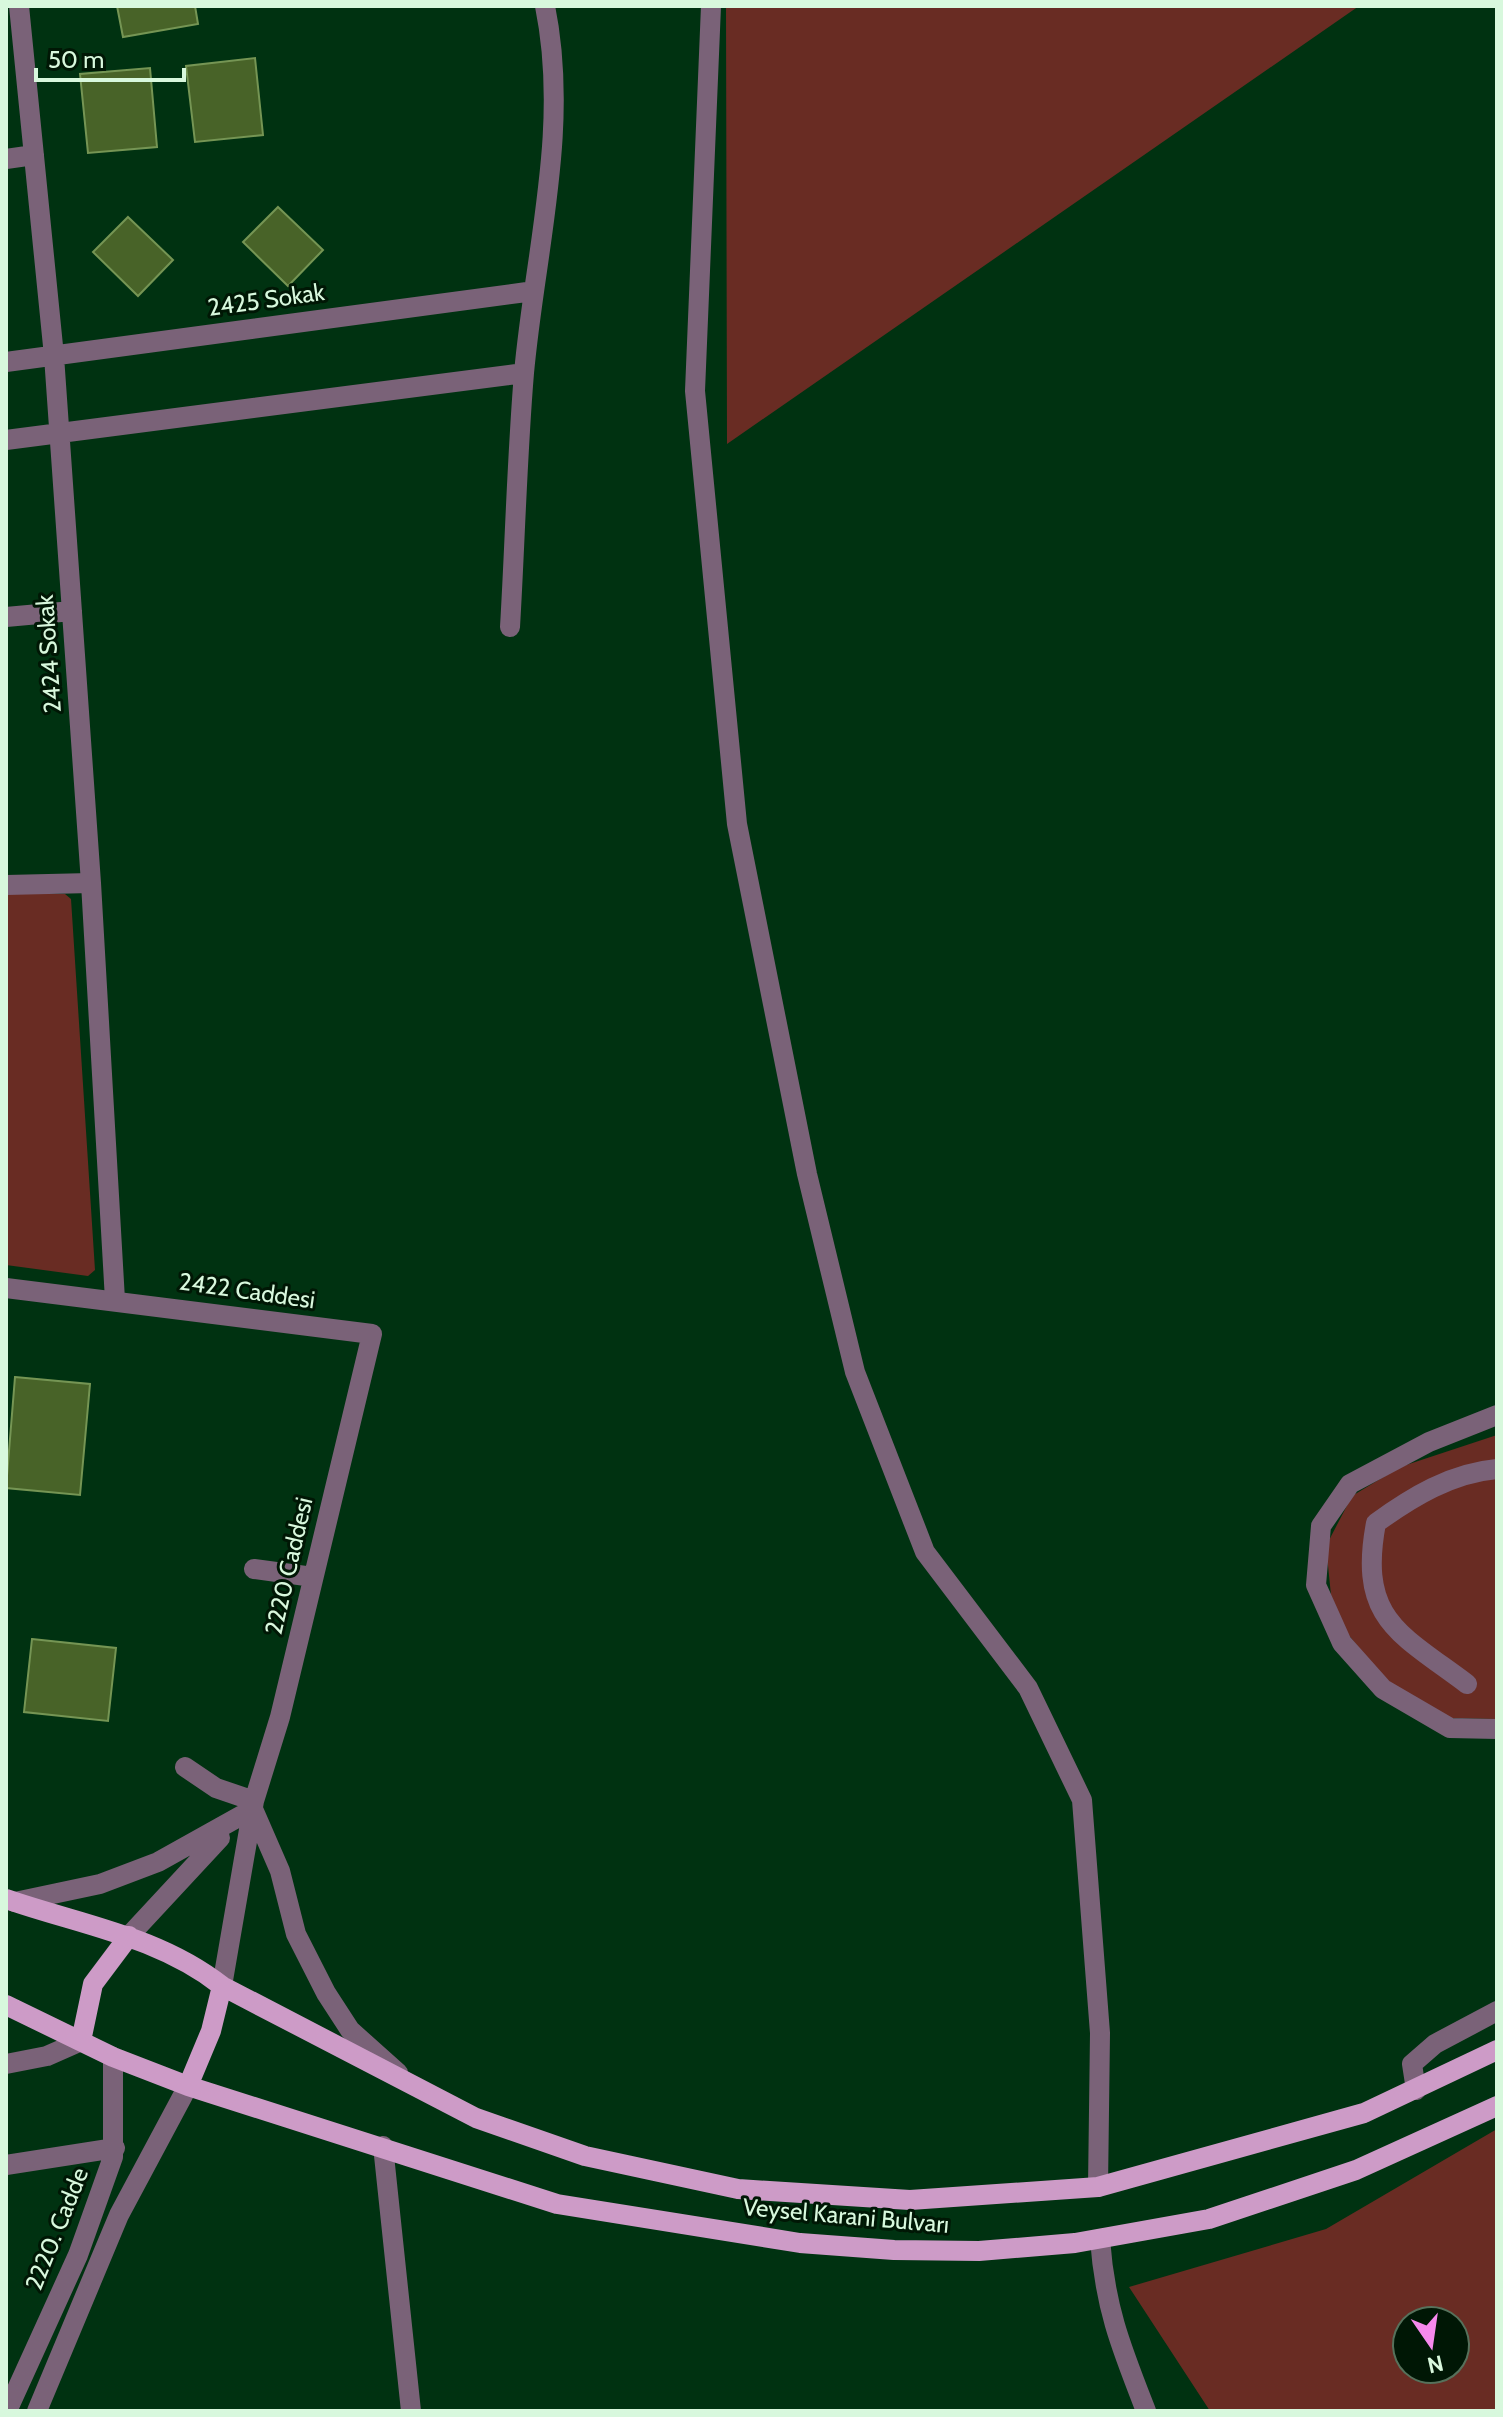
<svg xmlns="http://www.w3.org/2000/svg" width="1503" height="2417" font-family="Cabin,sans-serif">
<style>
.green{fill:#692c23;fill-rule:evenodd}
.building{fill:#486328;stroke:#759554;stroke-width:2}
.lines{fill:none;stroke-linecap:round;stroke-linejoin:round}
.minor{stroke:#7a6278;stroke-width:20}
.major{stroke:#cd9bc7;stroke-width:20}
.labels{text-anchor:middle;stroke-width:6;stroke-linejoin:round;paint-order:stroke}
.street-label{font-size:24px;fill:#d8f8dd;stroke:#001705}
</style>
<rect width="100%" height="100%" fill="#003211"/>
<!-- green -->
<path class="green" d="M726 6H1359L727 444Z
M6 894H65L71 899 95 1270 88 1276 6 1265Z
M1497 1435V1719L1449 1718 1388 1684 1347 1633 1331 1595 1326 1546 1352 1496 1400 1467Z
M1497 2129V2411H1210L1129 2287 1326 2229ZM1407 2321H1455V2369H1407Z"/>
<!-- building -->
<path class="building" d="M117 6H195L198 24 123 37Z
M255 58 263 135 195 142 186 66Z
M150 68 157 147 88 153 80 74Z
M278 207 323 250 288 286 243 242Z
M128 217 173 260 138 296 93 252Z
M15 1377 90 1384 80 1495 6 1488Z
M32 1639 116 1648 108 1721 24 1712Z"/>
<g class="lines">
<!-- minor -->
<path class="minor" d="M19 6 54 356 91 883 115 1300
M711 6 695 391 737 824 807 1174 855 1372 925 1552 1028 1688 1082 1800 1100 2033 1098 2187
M6 159 34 155
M6 362 534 291
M6 440 524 373
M6 617 72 611
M510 627C515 543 517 457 524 373 535 251 570 128 545 6
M6 885 91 883
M6 1288 372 1334 280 1717 254 1801 222 1986
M1497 1415 1429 1442 1350 1484 1321 1526 1316 1585 1342 1643 1383 1689 1450 1728 1497 1729
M254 1569 313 1577
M1467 1684C1399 1633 1358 1619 1376 1523 1412 1497 1451 1473 1497 1469
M185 1767 216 1788 254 1801
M253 1809 280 1871 296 1934 326 1993 350 2030 398 2073
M15 1902 100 1884 158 1862 253 1809
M129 1936 220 1838
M6 2064 47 2056 81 2041
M1416 2090 1412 2064 1435 2044 1497 2011
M383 2146 411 2411
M6 2165 115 2148
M1100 2239C1105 2308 1121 2347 1146 2411
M7 2411 78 2255 113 2157V2057
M37 2411 119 2215 188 2086"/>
<!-- major -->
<path class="major" d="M6 1899C81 1925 158 1936 222 1986L476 2118 585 2156 738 2189 910 2200 1098 2187 1364 2113 1497 2050
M6 2005 113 2057 188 2086 557 2204 800 2243 894 2250 979 2251 1075 2243 1209 2219 1356 2170 1497 2106
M81 2041 93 1984 129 1936
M188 2086 211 2031 222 1986"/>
</g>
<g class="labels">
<!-- street labels -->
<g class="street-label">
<text transform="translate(266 300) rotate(-8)" y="8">2425 Sokak</text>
<text transform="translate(49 654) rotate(-94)" y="8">2424 Sokak</text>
<text transform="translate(247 1291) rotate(8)" y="8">2422 Caddesi</text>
<text transform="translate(289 1566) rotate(-77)" y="8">2220 Caddesi</text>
<text transform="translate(846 2216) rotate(5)" y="8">Veysel Karani Bulvarı</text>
<text transform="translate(57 2229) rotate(-68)" y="8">2220. Cadde</text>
</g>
</g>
<!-- border -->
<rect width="1503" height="2417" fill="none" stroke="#d8f8dd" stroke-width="16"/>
<!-- north arrow -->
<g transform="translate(1431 2345) rotate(167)"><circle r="38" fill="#001705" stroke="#56715b" stroke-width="2"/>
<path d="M0-6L14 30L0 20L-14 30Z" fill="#f689ed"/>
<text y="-12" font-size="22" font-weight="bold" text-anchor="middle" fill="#d8f8dd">N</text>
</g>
<!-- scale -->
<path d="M36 68v12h148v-12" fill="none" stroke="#d8f8dd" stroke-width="4"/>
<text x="48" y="68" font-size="24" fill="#d8f8dd" stroke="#001705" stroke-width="6" paint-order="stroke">50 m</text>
</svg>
